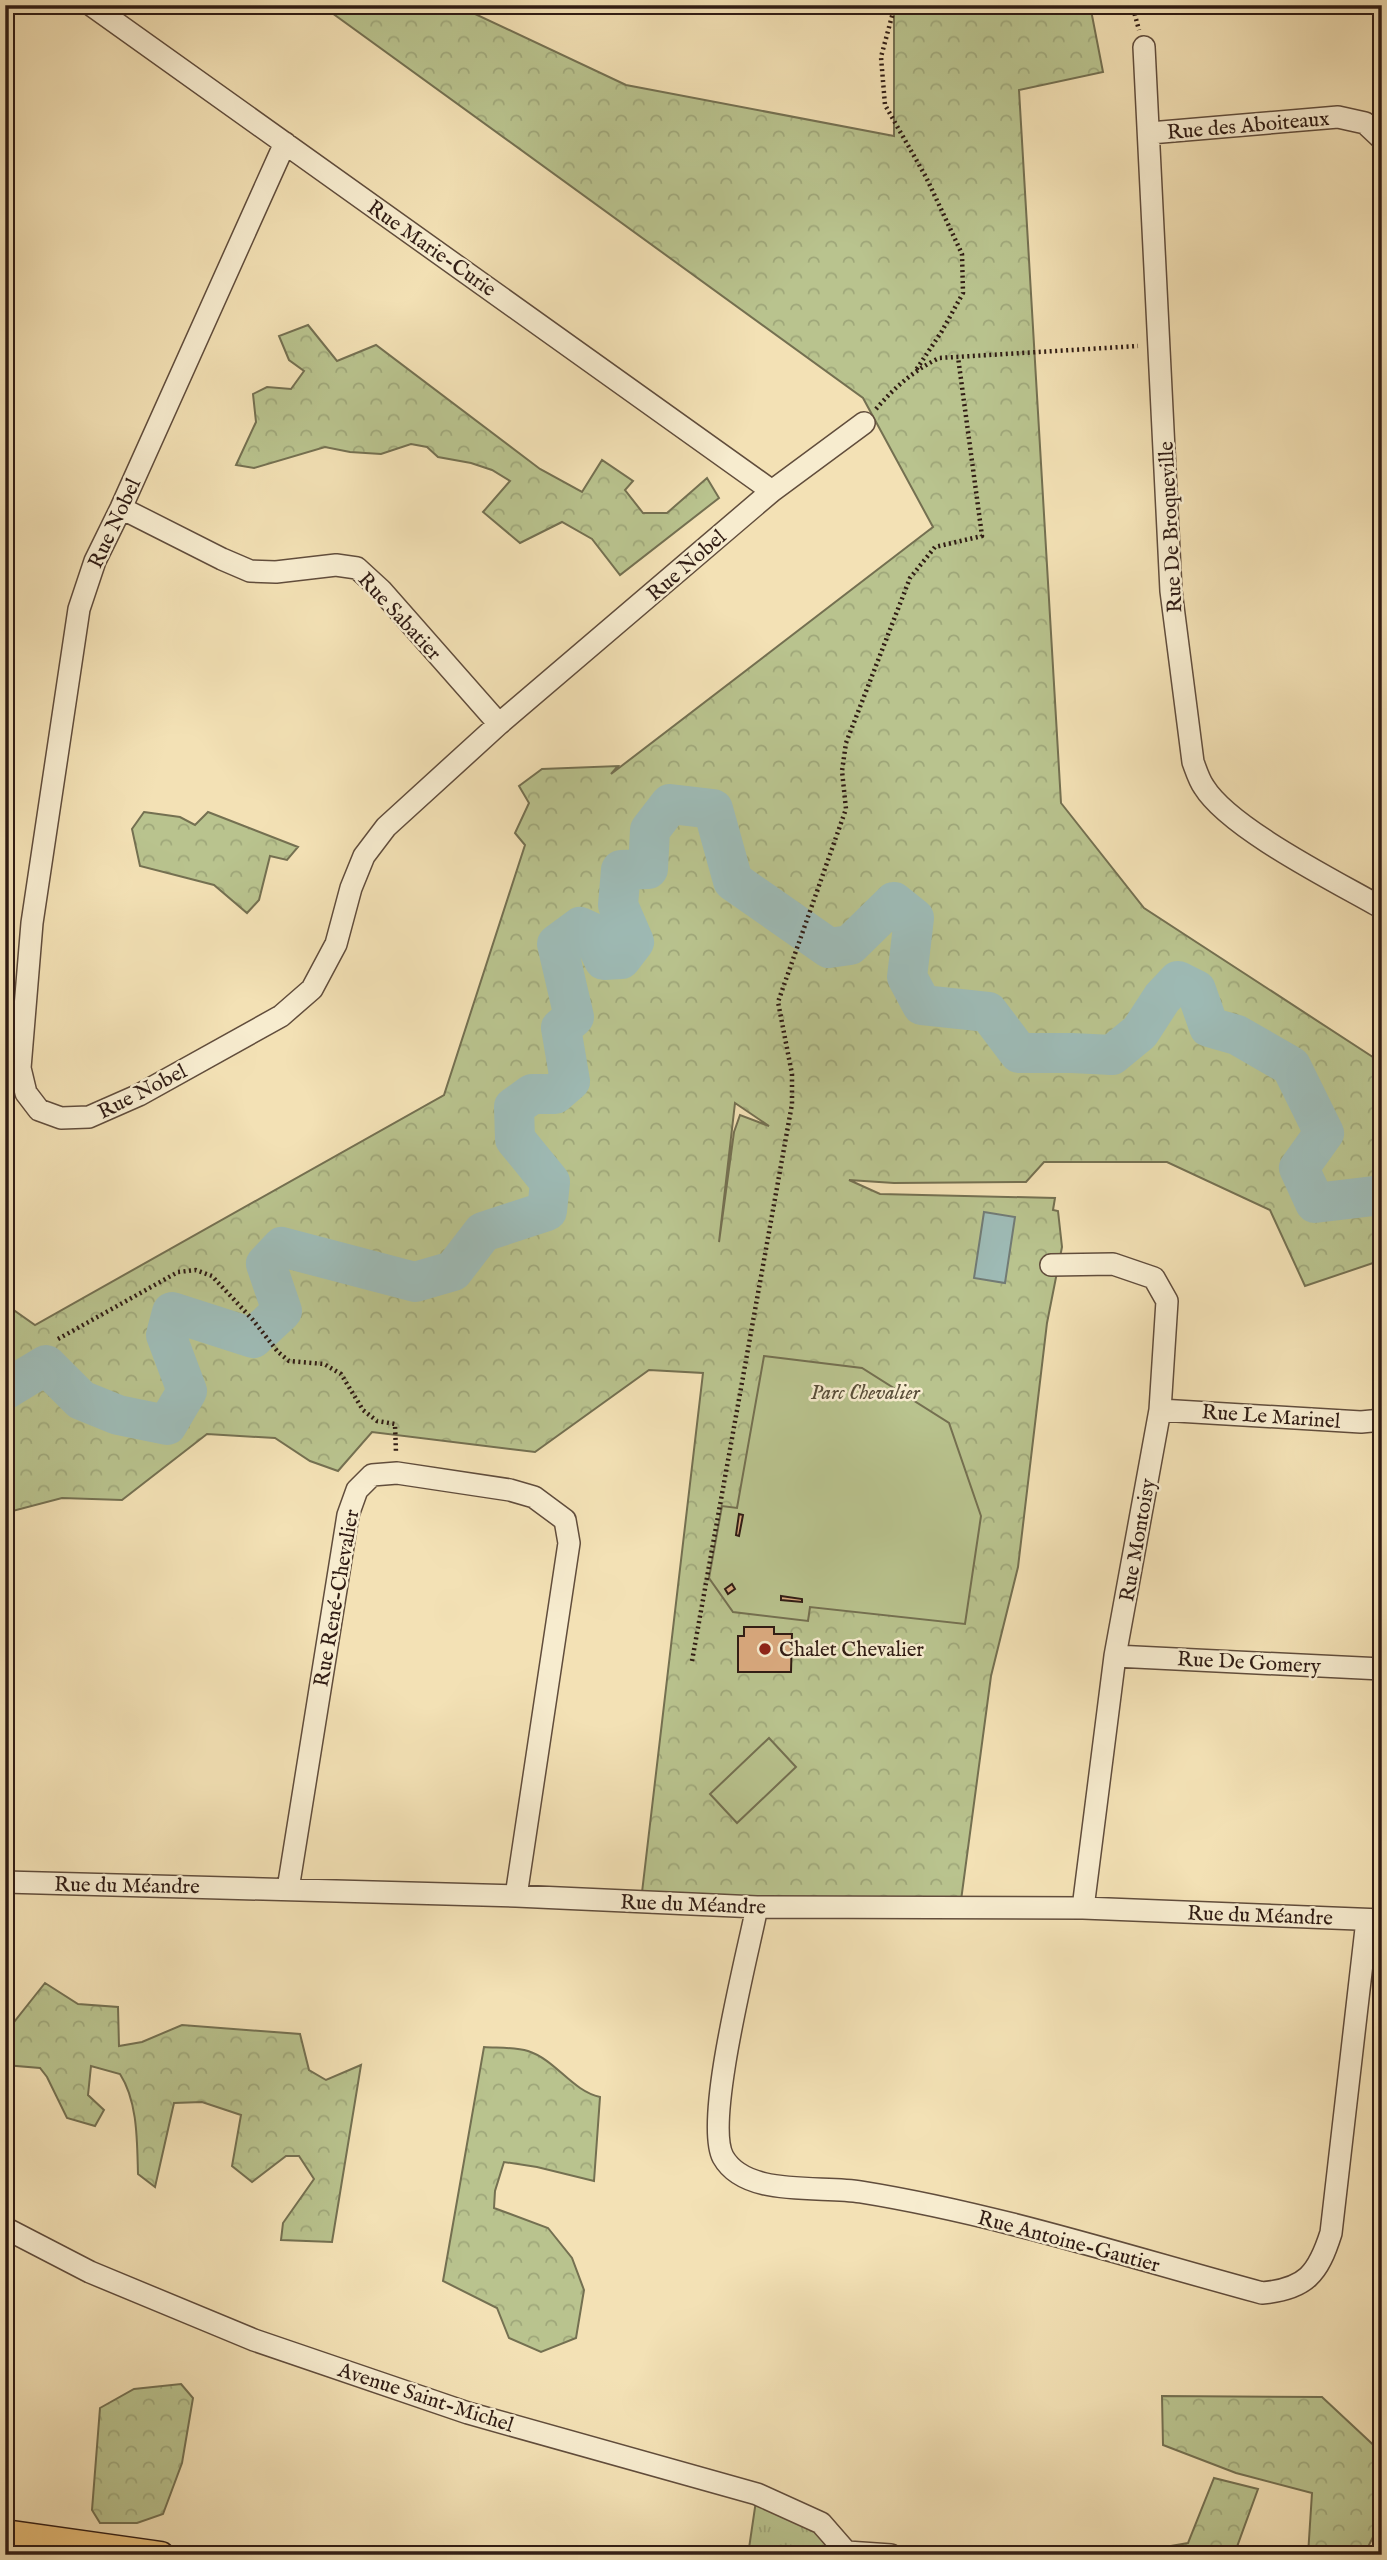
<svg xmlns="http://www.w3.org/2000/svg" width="1387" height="2560" font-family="'IM FELL English',serif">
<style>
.grass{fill:url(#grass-tufts);stroke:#747051;stroke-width:2}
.forest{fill:url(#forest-crowns);stroke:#747051;stroke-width:2;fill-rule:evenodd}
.pitch{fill:#b9c38e;stroke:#747051;stroke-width:2}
.water{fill:#9ebbb6;stroke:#727b75;stroke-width:2}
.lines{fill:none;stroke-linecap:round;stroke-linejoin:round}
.river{stroke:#9ebbb6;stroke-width:40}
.building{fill:#daaa7f;stroke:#301c14;stroke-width:2}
.minor-casing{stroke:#614d3c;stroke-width:24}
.major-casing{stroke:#301c14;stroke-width:29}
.path{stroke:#301c14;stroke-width:4.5;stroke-dasharray:2 3.5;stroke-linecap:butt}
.minor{stroke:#f7eccf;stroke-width:21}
.major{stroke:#eac07a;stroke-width:26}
.poi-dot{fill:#8f2418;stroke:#f7eccf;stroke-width:2.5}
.labels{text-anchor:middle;stroke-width:5;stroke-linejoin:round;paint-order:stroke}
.street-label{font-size:21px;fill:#301c14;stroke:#f7eccf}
.park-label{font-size:21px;font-style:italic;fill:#594e39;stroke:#f7eccf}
.poi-label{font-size:21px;fill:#301c14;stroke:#f7eccf;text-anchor:start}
</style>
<defs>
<pattern id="grass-tufts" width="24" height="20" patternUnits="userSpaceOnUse" patternTransform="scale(1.75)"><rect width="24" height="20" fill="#b9c38e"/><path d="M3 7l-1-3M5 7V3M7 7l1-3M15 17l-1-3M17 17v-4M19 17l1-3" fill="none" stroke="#9fa77a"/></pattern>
<pattern id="forest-crowns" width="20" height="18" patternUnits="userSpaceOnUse" patternTransform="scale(1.75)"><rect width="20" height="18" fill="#b9c38e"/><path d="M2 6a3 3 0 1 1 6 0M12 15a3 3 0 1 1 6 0" fill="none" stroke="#9fa77a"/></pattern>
</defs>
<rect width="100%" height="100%" fill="#f3e1b5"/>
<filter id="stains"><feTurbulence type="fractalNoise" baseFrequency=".00286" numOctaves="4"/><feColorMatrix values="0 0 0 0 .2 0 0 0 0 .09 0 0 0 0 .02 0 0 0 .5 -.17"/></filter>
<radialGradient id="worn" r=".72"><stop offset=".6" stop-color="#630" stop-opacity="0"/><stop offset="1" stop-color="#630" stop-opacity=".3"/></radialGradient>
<!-- grass -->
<path class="grass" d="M757 2494 786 2505 849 2555H748Z"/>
<!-- forest -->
<path class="forest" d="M321 5H456L626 85 894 136V12L1005 5H1090L1103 72 1019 90 1061 803 1144 908 1382 1063V1260L1305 1286 1270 1210 1167 1162H1044L1026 1182 894 1183 849 1180 880 1194 1055 1198 1053 1210 1058 1211 1062 1247 1047 1323 1018 1567 991 1676 960 1908 641 1901 703 1373 649 1370 535 1452 372 1432 338 1471 310 1461 275 1438 207 1434 122 1500 62 1498 5 1513V1304L35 1325 444 1095 525 845 515 833 529 803 519 786 542 769 618 766 611 774 933 527 863 398ZM735 1103 769 1126 740 1115 734 1132 719 1242Z
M308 325 337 361 376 345 540 469 582 492 602 460 633 481 625 490 643 513H667L707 478 719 498 620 575 592 539 562 522 520 543 483 512 510 481 492 470 471 463 438 457 427 447 411 444 381 454 350 452 325 447 254 468 236 465 256 422 253 394 267 387 291 389 304 371 289 360 279 336Z
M144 812 180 817 195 825 208 812 298 847 287 860 270 856 259 900 247 913 214 885 140 866 132 829Z
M45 1983 78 2004 118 2007 119 2046 142 2042 182 2025 300 2034 309 2070 326 2080 361 2065 332 2242 281 2240 283 2223 314 2179 299 2156H286L252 2182 232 2166 241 2115 202 2102 174 2103 155 2187 138 2174C137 2142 138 2102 120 2074L91 2066 88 2095 104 2110 95 2126 67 2118 47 2077 40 2068 5 2065V2028L10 2027Z
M484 2047C497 2048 515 2047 528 2051 556 2060 572 2091 600 2097L594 2181 537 2167 504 2162 495 2191 494 2208 548 2228 572 2258 584 2290 576 2338 541 2352 509 2338 497 2308 443 2281Z
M181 2384 193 2398 182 2463 163 2514 137 2523H100L92 2510 100 2408 134 2389Z
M1162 2396 1322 2397 1382 2453V2493L1377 2529 1365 2553 1366 2555H1308L1312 2493 1236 2473 1163 2445Z
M1214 2478 1258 2489 1234 2555H1154L1153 2549 1188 2543Z"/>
<!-- pitch -->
<path class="pitch" d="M764 1356 862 1368 949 1423 981 1516 965 1624 810 1607 808 1621 733 1612 709 1578 722 1506 737 1508Z
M769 1738 796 1767 737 1823 710 1794Z"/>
<!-- water -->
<path class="water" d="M984 1212 1015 1217 1005 1283 974 1278Z"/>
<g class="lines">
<!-- river -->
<path class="river" d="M5 1390 46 1365 81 1400 118 1415 167 1425 187 1391 166 1335 172 1312 253 1338 282 1311 266 1264 282 1247 415 1282 453 1271 483 1232 547 1211 550 1182 515 1139 514 1107 532 1094H555L570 1081 561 1028 574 1017 557 944 580 927 591 932 604 960 621 959 634 942 618 905 621 870 648 869 650 830 670 804 713 809 733 881 829 948 850 945 894 902 914 918 907 977 922 1005 988 1012 1019 1053H1072L1112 1055 1140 1032 1162 998 1178 981 1196 990 1209 1027 1237 1035 1291 1066 1324 1133 1299 1168 1315 1203 1382 1195"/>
</g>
<!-- building -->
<path class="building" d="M739 1514 743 1515 739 1536 736 1535Z
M732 1584 735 1589 728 1594 725 1589Z
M781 1596 802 1599V1602L781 1600Z
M744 1627H774V1634H792L791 1672H738V1636H744Z"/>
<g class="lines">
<defs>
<path id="minor" d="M91 5 772 491
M1144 47 1171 591 1193 762C1196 770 1199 780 1204 787 1230 829 1337 882 1382 908
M1150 133 1338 117 1365 123 1382 139
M285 143 121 508 95 561 79 609 32 923 20 1068 26 1093 39 1110 61 1118 89 1117 139 1095 281 1016 312 989 336 944 351 888 364 856 386 827 499 724 772 491 864 423
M121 508 222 559 250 571 276 572 336 565 357 568 381 590 499 724
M1051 1265 1113 1264 1154 1278 1167 1301 1160 1410 1115 1656 1083 1908
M1160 1410 1361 1422 1382 1420
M1115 1656 1382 1669
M5 1882 516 1896 757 1907 1083 1908 1382 1920
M288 1889 348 1515 357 1490 372 1475 397 1473 510 1490 534 1497 565 1520 569 1543 516 1896
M757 1907C748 1953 704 2121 723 2157 746 2198 821 2185 861 2192 997 2214 1129 2257 1262 2293 1306 2289 1318 2274 1331 2233L1367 1920
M5 2228 90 2272 254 2340 468 2413 757 2494 821 2523 849 2555
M847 2552 891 2555"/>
<path id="major" d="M5 2533 161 2555"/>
</defs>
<!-- minor casing -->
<use href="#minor" class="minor-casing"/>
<!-- major casing -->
<use href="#major" class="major-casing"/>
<!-- path -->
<path class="path" d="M895 5 881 57 885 105 926 177 962 254 963 293 942 331 916 370
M1129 5 1133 8 1139 30
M876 409C895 387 913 371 939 358L1138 346
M58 1339 178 1272 196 1270 212 1276 253 1320 278 1352 289 1361 324 1364 341 1374 363 1410 377 1421 395 1424 396 1453
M692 1661 792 1104V1074L778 1002 846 809 842 771 846 743 910 578 935 547 982 536 958 357"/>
<!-- minor -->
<use href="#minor" class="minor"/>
<!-- major -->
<use href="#major" class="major"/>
</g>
<!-- markers -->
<circle class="poi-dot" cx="765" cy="1649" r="7"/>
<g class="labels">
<!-- street labels -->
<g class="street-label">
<text transform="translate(1248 125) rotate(-5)" y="7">Rue des Aboiteaux</text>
<text transform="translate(432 248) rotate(35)" y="7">Rue Marie-Curie</text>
<text transform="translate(114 523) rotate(-65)" y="7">Rue Nobel</text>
<text transform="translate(1170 527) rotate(-93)" y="7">Rue De Broqueville</text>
<text transform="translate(686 565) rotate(-41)" y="7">Rue Nobel</text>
<text transform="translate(400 616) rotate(47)" y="7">Rue Sabatier</text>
<text transform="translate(142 1091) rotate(-27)" y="7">Rue Nobel</text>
<text transform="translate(1271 1416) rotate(4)" y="7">Rue Le Marinel</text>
<text transform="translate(1137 1540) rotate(-80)" y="7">Rue Montoisy</text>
<text transform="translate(336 1598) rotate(-80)" y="7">Rue René-Chevalier</text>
<text transform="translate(1249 1662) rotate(3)" y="7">Rue De Gomery</text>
<text transform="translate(127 1885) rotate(1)" y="7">Rue du Méandre</text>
<text transform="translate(693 1904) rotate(2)" y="7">Rue du Méandre</text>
<text transform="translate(1260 1915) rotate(2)" y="7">Rue du Méandre</text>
<text transform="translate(1069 2241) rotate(15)" y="7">Rue Antoine-Gautier</text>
<text transform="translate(426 2397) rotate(18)" y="7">Avenue Saint-Michel</text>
</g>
<!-- park labels -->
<g class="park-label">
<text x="865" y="1399">Parc Chevalier</text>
</g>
<!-- poi labels -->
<g class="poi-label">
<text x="779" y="1656">Chalet Chevalier</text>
</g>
</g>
<!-- margin -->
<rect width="1387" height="2560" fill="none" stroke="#f3e1b5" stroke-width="28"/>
<rect x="7" y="7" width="1373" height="2546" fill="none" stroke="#301c14" stroke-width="3.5"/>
<rect x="14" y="14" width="1359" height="2532" fill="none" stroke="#301c14" stroke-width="2"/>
<rect width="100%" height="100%" filter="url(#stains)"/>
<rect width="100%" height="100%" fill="url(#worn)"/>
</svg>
